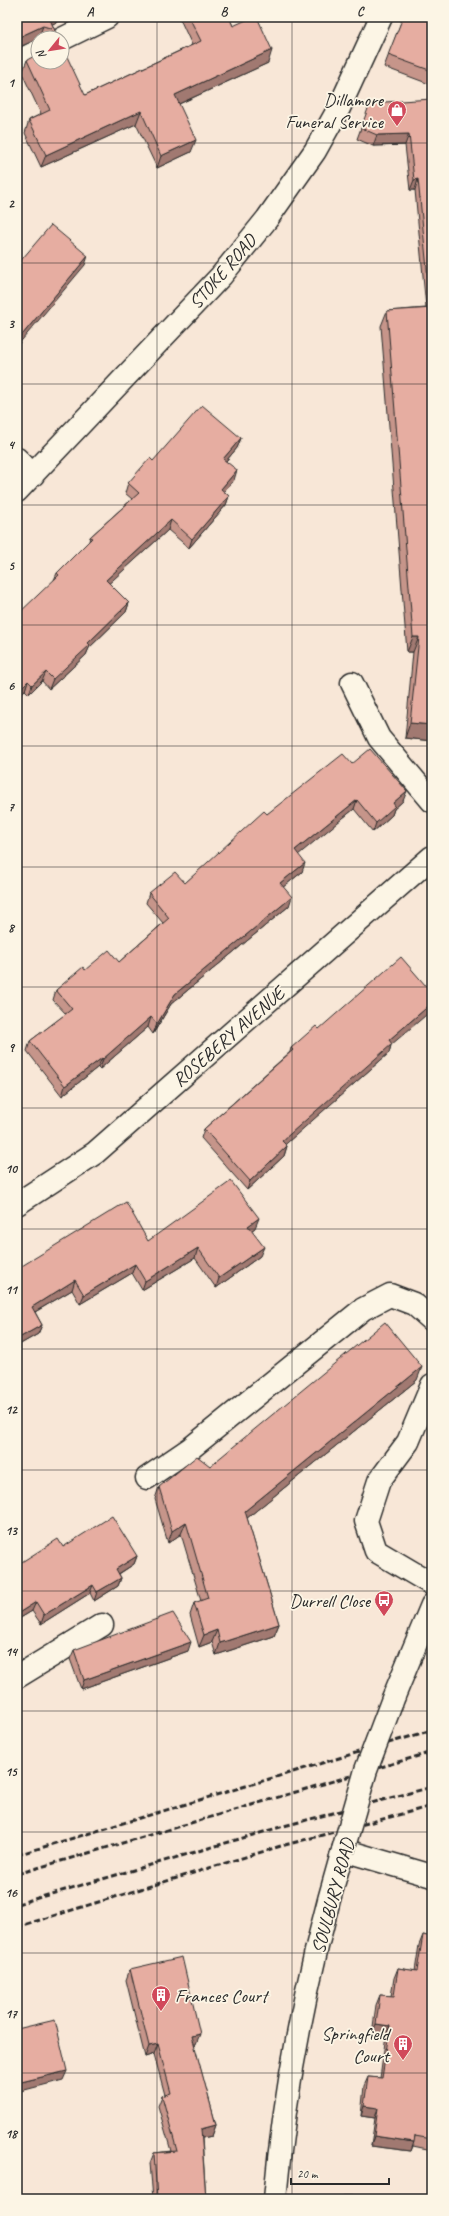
<svg xmlns="http://www.w3.org/2000/svg" width="449" height="2216" font-family="Caveat,sans-serif">
<style>
.lines{fill:none;stroke-linecap:round;stroke-linejoin:round}
.minor-casing{stroke:#2b2b2b;stroke-width:25}
.minor{stroke:#fcf5e5;stroke-width:22}
.rail{stroke:#2b2b2b;stroke-width:3;stroke-dasharray:6 3;stroke-linecap:butt}
.minor-bridge-casing{stroke:#2b2b2b;stroke-width:25;stroke-linecap:butt}
.minor-bridge{stroke:#fcf5e5;stroke-width:22}
.wall{fill:#c6958a;stroke:#2b2b2b}
.shaded-wall{fill:#a17971;stroke:#2b2b2b}
.building{fill:#e6ada1;stroke:#2b2b2b}
.grid{fill:none;stroke:#2b2b2b;stroke-width:1;stroke-opacity:0.55}
.labels{text-anchor:middle;stroke-width:3.5;stroke-linejoin:round;paint-order:stroke}
.poi-label{font-size:19px;fill:#2b2b2b;stroke:#fcf5e5;text-anchor:end}
.street-label{font-size:19px;fill:#2b2b2b;stroke:#fcf5e5}
.neatline{fill:none;stroke:#2b2b2b;stroke-width:1.5}
.grid-label{font-size:13px;text-anchor:middle;font-weight:bold;fill:#2b2b2b}
</style>
<rect width="100%" height="100%" fill="#f8e7d7"/>
<filter id="ink" filterUnits="userSpaceOnUse"><feTurbulence type="fractalNoise" baseFrequency=".025" numOctaves="2"/><feDisplacementMap in="SourceGraphic" scale="8" xChannelSelector="R" yChannelSelector="G"/><feConvolveMatrix kernelMatrix="1 2 1 2 8 2 1 2 1" color-interpolation-filters="sRGB"/></filter>
<g filter="url(#ink)">
<g class="lines">
<defs>
<path id="minor" d="M62 39 107 17
M17 62 38 51
M17 459 33 475
M17 491 221 276 267 219 315 151 339 108 381 17
M352 683 379 738 432 801
M17 1204 95 1153 432 857
M432 1385 408 1442 379 1481 366 1521 376 1551 432 1584
M147 1478 191 1448 363 1309 390 1295 414 1304 432 1320
M17 1677 102 1625
M394 1696 432 1605
M275 2199C285 2083 310 1962 343 1850L432 1876"/>
</defs>
<!-- minor casing -->
<use href="#minor" class="minor-casing"/>
<!-- minor -->
<use href="#minor" class="minor"/>
<!-- rail -->
<path class="rail" d="M17 1855 432 1730
M17 1874 432 1752
M17 1904 284 1826 432 1787
M17 1927 281 1846 432 1806"/>
<defs>
<path id="minor-bridge" d="M343 1850 366 1770 394 1696"/>
</defs>
<!-- minor-bridge casing -->
<use href="#minor-bridge" class="minor-bridge-casing"/>
<!-- minor-bridge -->
<use href="#minor-bridge" class="minor-bridge"/>
</g>
<!-- wall -->
<path class="wall" d="M17 17H68L52 24 58 38H38Z
M179 17H229L233 26 268 63 179 104 191 152 157 168 136 124 41 167 25 133 29 120 41 114 22 73 27 60 85 95 192 45Z
M403 17H432V85L384 67Z
M432 99V741L405 738 413 652H407L381 326 387 311 426 308 415 190H410L405 145 373 146 357 139 361 128Z
M241 438 237 448 226 461 234 480 224 491 229 496 226 505 189 548 168 530 109 583 129 603 126 612 89 648 86 655 49 689 42 681 29 694 25 690 54 580 57 573 89 541 90 537 132 499 125 493 128 483 153 461Z
M352 764 403 801 394 809 392 815 373 832 354 809 298 854 302 872 283 887 289 906 171 1004 153 1034 148 1027 100 1069 98 1067 62 1096 27 1051 30 1041 66 1014 53 1000 56 990 85 970 119 962 163 923 146 903 149 893 185 883 267 814Z
M319 1029 391 1045 389 1053 285 1144 287 1146 284 1156 247 1190 201 1138 204 1129 290 1052 291 1048Z
M255 1228 252 1230 260 1256 216 1288 195 1258 142 1290 132 1273 80 1304 72 1290 35 1312 42 1325 38 1334 17 1346V1269L148 1241Z
M417 1380 247 1518 279 1624 274 1636 216 1655 212 1642 199 1647 190 1615 194 1603 201 1601 181 1534 168 1543 155 1499 159 1487Z
M63 1547 137 1556 134 1564 119 1574 121 1578 118 1586 94 1601 90 1593 41 1624 32 1611 17 1620V1565Z
M74 1650 188 1651 81 1689 70 1659Z
M423 1935 432 1937V2150L413 2146 411 2151 371 2146 375 2118 361 2116 364 2086 368 2077 380 2078 386 2035 372 2034 376 2005 380 1995 391 1996 394 1978 398 1968 415 1971 419 1945Z
M130 1969 196 2044 194 2045 216 2125 212 2136 202 2138 206 2199H153L150 2163 154 2153 171 2151 158 2106 162 2096 165 2095 154 2054 145 2057 126 1980Z"/>
<!-- shaded-wall -->
<path class="shaded-wall" d="M47 17H68L46 27Z
M43 26 38 39 17 48V38Z
M272 50 268 63 170 108 175 95Z
M141 111 136 124 41 167 46 155Z
M409 134 405 145 373 146 377 135Z
M196 140 191 152 157 168 161 156Z
M418 179 415 190H410L414 180Z
M88 256 85 265 17 346V341Z
M432 298V309H426L430 299Z
M241 438 237 448 220 468 223 459Z
M237 470 234 480 218 498 221 489Z
M229 496 226 505 189 548 192 539Z
M171 520 168 530 103 589 106 580Z
M129 603 126 612 89 648 86 655 49 689 53 679 88 643Z
M413 637H419L413 652H407Z
M46 672 42 681 29 694 32 685Z
M28 681 25 690 17 698V692Z
M410 723 432 725V741L405 738Z
M407 791 403 801 394 809 392 815 373 832 376 823 393 803Z
M357 800 354 809 292 860 295 850Z
M305 863 302 872 277 892 280 883Z
M292 897 289 906 171 1004 153 1034 157 1024 175 994Z
M432 1003V1010L391 1045 389 1053 279 1150 282 1141 389 1040Z
M151 1017 148 1027 100 1069 103 1059Z
M102 1058 98 1067 62 1096 65 1086Z
M287 1146 284 1156 247 1190 250 1181Z
M259 1218 255 1228 245 1235 248 1226Z
M264 1247 260 1256 216 1288 219 1278Z
M198 1248 195 1258 142 1290 145 1281Z
M135 1264 132 1273 80 1304 84 1295Z
M75 1280 72 1290 28 1316 32 1307Z
M42 1325 38 1334 17 1346V1339Z
M422 1367 417 1380 241 1523 245 1511Z
M186 1522 181 1534 168 1543 172 1531Z
M137 1556 134 1564 112 1578 116 1569Z
M121 1578 118 1586 94 1601 97 1592Z
M93 1585 90 1593 41 1624 44 1615Z
M36 1602 32 1611 17 1620V1614Z
M279 1624 274 1636 216 1655 220 1643Z
M217 1630 212 1642 199 1647 204 1635Z
M191 1642 188 1651 81 1689 84 1680Z
M376 2024 390 2026 386 2035 372 2034Z
M200 2034 196 2044 188 2046 192 2036Z
M158 2044 154 2054 145 2057 149 2046Z
M67 2071 63 2080 17 2092V2083Z
M364 2106 378 2108 375 2118 361 2116Z
M216 2125 212 2136 197 2139 201 2129Z
M374 2136 414 2142 411 2151 371 2146Z"/>
<!-- building -->
<path class="building" d="M17 17H49L58 38H55L54 33 50 28 43 26 17 38Z
M189 17H229L233 26 253 17H257L272 50 175 95 196 140 161 156 141 111 46 155 29 120 50 110 27 60 38 54V62H62V46L85 95 201 41Z
M403 17H432V71L388 55Z
M432 99V298L430 299 418 179 414 180 409 134 377 135 361 128 370 103Z
M51 225 88 256 17 341V265Z
M432 308V725L410 723 419 637H413L387 311Z
M202 405 241 438 223 459 237 470 221 489 229 496 192 539 171 520 106 580 129 603 88 643 90 645 53 679 46 672 32 685 28 681 17 692V615L59 575 57 573 92 538 90 537 139 493 128 483 150 458 153 461Z
M370 749 407 791 393 803 395 806 376 823 357 800 295 850 305 863 280 883 292 897 175 994 157 1024 151 1017 103 1059 102 1058 65 1086 30 1041 72 1009 56 990 83 967 85 970 109 950 119 962 169 918 149 893 175 872 185 883 264 811 267 814 343 754 352 764Z
M401 957 432 993V1003L389 1040 392 1044 282 1141 287 1146 250 1181 204 1129 293 1050 291 1048 316 1026 319 1029Z
M231 1181 259 1218 248 1226 264 1247 219 1278 198 1248 145 1281 135 1264 84 1295 75 1280 32 1307 42 1325 17 1339V1269L126 1202 148 1241Z
M385 1322 422 1367 245 1511 279 1624 220 1643 217 1630 204 1635 194 1603 208 1598 186 1522 172 1531 159 1487 197 1456 210 1466Z
M112 1516 137 1556 116 1569 121 1578 97 1592 93 1585 44 1615 36 1602 17 1614V1565L58 1539 63 1547Z
M173 1613 191 1642 84 1680 74 1650Z
M423 1935 432 1937V2139L415 2136 414 2142 374 2136 378 2108 364 2106 368 2077 382 2078 390 2026 376 2024 380 1995 394 1996 398 1968 417 1971Z
M182 1957 200 2034 192 2036 216 2125 201 2129 206 2199H155L157 2198 154 2153 177 2151 162 2096 171 2093 158 2044 149 2046 130 1969Z
M55 2020 67 2071 17 2083V2029Z
M344 2196H376V2199H344Z"/>
</g>
<!-- grid -->
<path class="grid" d="M157 17V2199M292 17V2199M17 143H432M17 263H432M17 384H432M17 505H432M17 625H432M17 746H432M17 867H432M17 987H432M17 1108H432M17 1229H432M17 1349H432M17 1470H432M17 1591H432M17 1711H432M17 1832H432M17 1953H432M17 2073H432"/>
<!-- icons -->
<defs>
<symbol id="shop-pin" viewBox="-11 -11 22 30"><path d="M0 17L-7.5 6A9.5 9.5 0 1 1 7.5 6Z" fill="#d1495b" stroke="#fcf5e5"/><path d="M-5-2.5h2.3a2.7 3.5 0 0 1 5.4 0H5L5.5 6h-11ZM-1.5-2.5h3a1.5 2.3 0 0 0-3 0Z" fill="#fff"/></symbol>
<symbol id="bus-pin" viewBox="-11 -11 22 30"><path d="M0 17L-7.5 6A9.5 9.5 0 1 1 7.5 6Z" fill="#d1495b" stroke="#fcf5e5"/><path d="M-5-6H5V4H4V6H2V4H-2V6H-4V4H-5ZM-3.5-4V0h7V-4ZM-3.5 1.2v1.5H-2V1.2ZM2 1.2v1.5H3.5V1.2Z" fill="#fff"/></symbol>
<symbol id="building-pin" viewBox="-11 -11 22 30"><path d="M0 17L-7.5 6A9.5 9.5 0 1 1 7.5 6Z" fill="#d1495b" stroke="#fcf5e5"/><path d="M-4-6H4V6H1V3H-1V6H-4ZM-2.5-4.3h1.7v1.8h-1.7ZM.8-4.3h1.7v1.8H.8ZM-2.5-1h1.7V.8h-1.7ZM.8-1h1.7V.8H.8Z" fill="#fff"/></symbol>
</defs>
<g fill-rule="evenodd">
<use href="#shop-pin" x="386" y="99" width="22" height="30"/>
<use href="#bus-pin" x="373" y="1589" width="22" height="30"/>
<use href="#building-pin" x="150" y="1984" width="22" height="30"/>
<use href="#building-pin" x="392" y="2033" width="22" height="30"/>
</g>
<g class="labels">
<!-- poi labels -->
<g class="poi-label">
<text x="383" y="106">Dillamore<tspan x="383" dy="22">Funeral Service</tspan></text>
<text x="370" y="1607">Durrell Close</text>
<text x="175" y="2002" text-anchor="start">Frances Court</text>
<text x="389" y="2040">Springfield<tspan x="389" dy="22">Court</tspan></text>
</g>
<!-- street labels -->
<g class="street-label">
<text transform="translate(222 271) rotate(-49)" y="7">STOKE ROAD</text>
<text transform="translate(228 1036) rotate(-41)" y="7">ROSEBERY AVENUE</text>
<text transform="translate(332 1896) rotate(-75)" y="7">SOULBURY ROAD</text>
</g>
</g>
<!-- margin -->
<rect width="449" height="2216" fill="none" stroke="#fcf5e5" stroke-width="44"/>
<!-- north arrow -->
<g transform="translate(50 50) rotate(240)"><circle r="19" fill="#fcf5e5" stroke="#a8a49b"/>
<path d="M0-3L7 15L0 10L-7 15Z" fill="#d1495b"/>
<text y="-6" font-size="11" font-weight="bold" text-anchor="middle" fill="#2b2b2b">N</text>
</g>
<!-- scale -->
<path d="M291 2178v6h98v-6" fill="none" stroke="#2b2b2b" stroke-width="2"/>
<text x="297" y="2178" font-size="12" fill="#2b2b2b" stroke="#fcf5e5" stroke-width="3" paint-order="stroke">20 m</text>
<rect x="22" y="22" width="405" height="2172" class="neatline"/>
<g class="grid-label">
<text x="90" y="16">A</text>
<text x="224" y="16">B</text>
<text x="360" y="16">C</text>
<text x="11" y="87">1</text>
<text x="11" y="208">2</text>
<text x="11" y="328">3</text>
<text x="11" y="449">4</text>
<text x="11" y="570">5</text>
<text x="11" y="690">6</text>
<text x="11" y="811">7</text>
<text x="11" y="932">8</text>
<text x="11" y="1052">9</text>
<text x="11" y="1173">10</text>
<text x="11" y="1294">11</text>
<text x="11" y="1414">12</text>
<text x="11" y="1535">13</text>
<text x="11" y="1656">14</text>
<text x="11" y="1776">15</text>
<text x="11" y="1897">16</text>
<text x="11" y="2018">17</text>
<text x="11" y="2138">18</text>
</g>
</svg>
